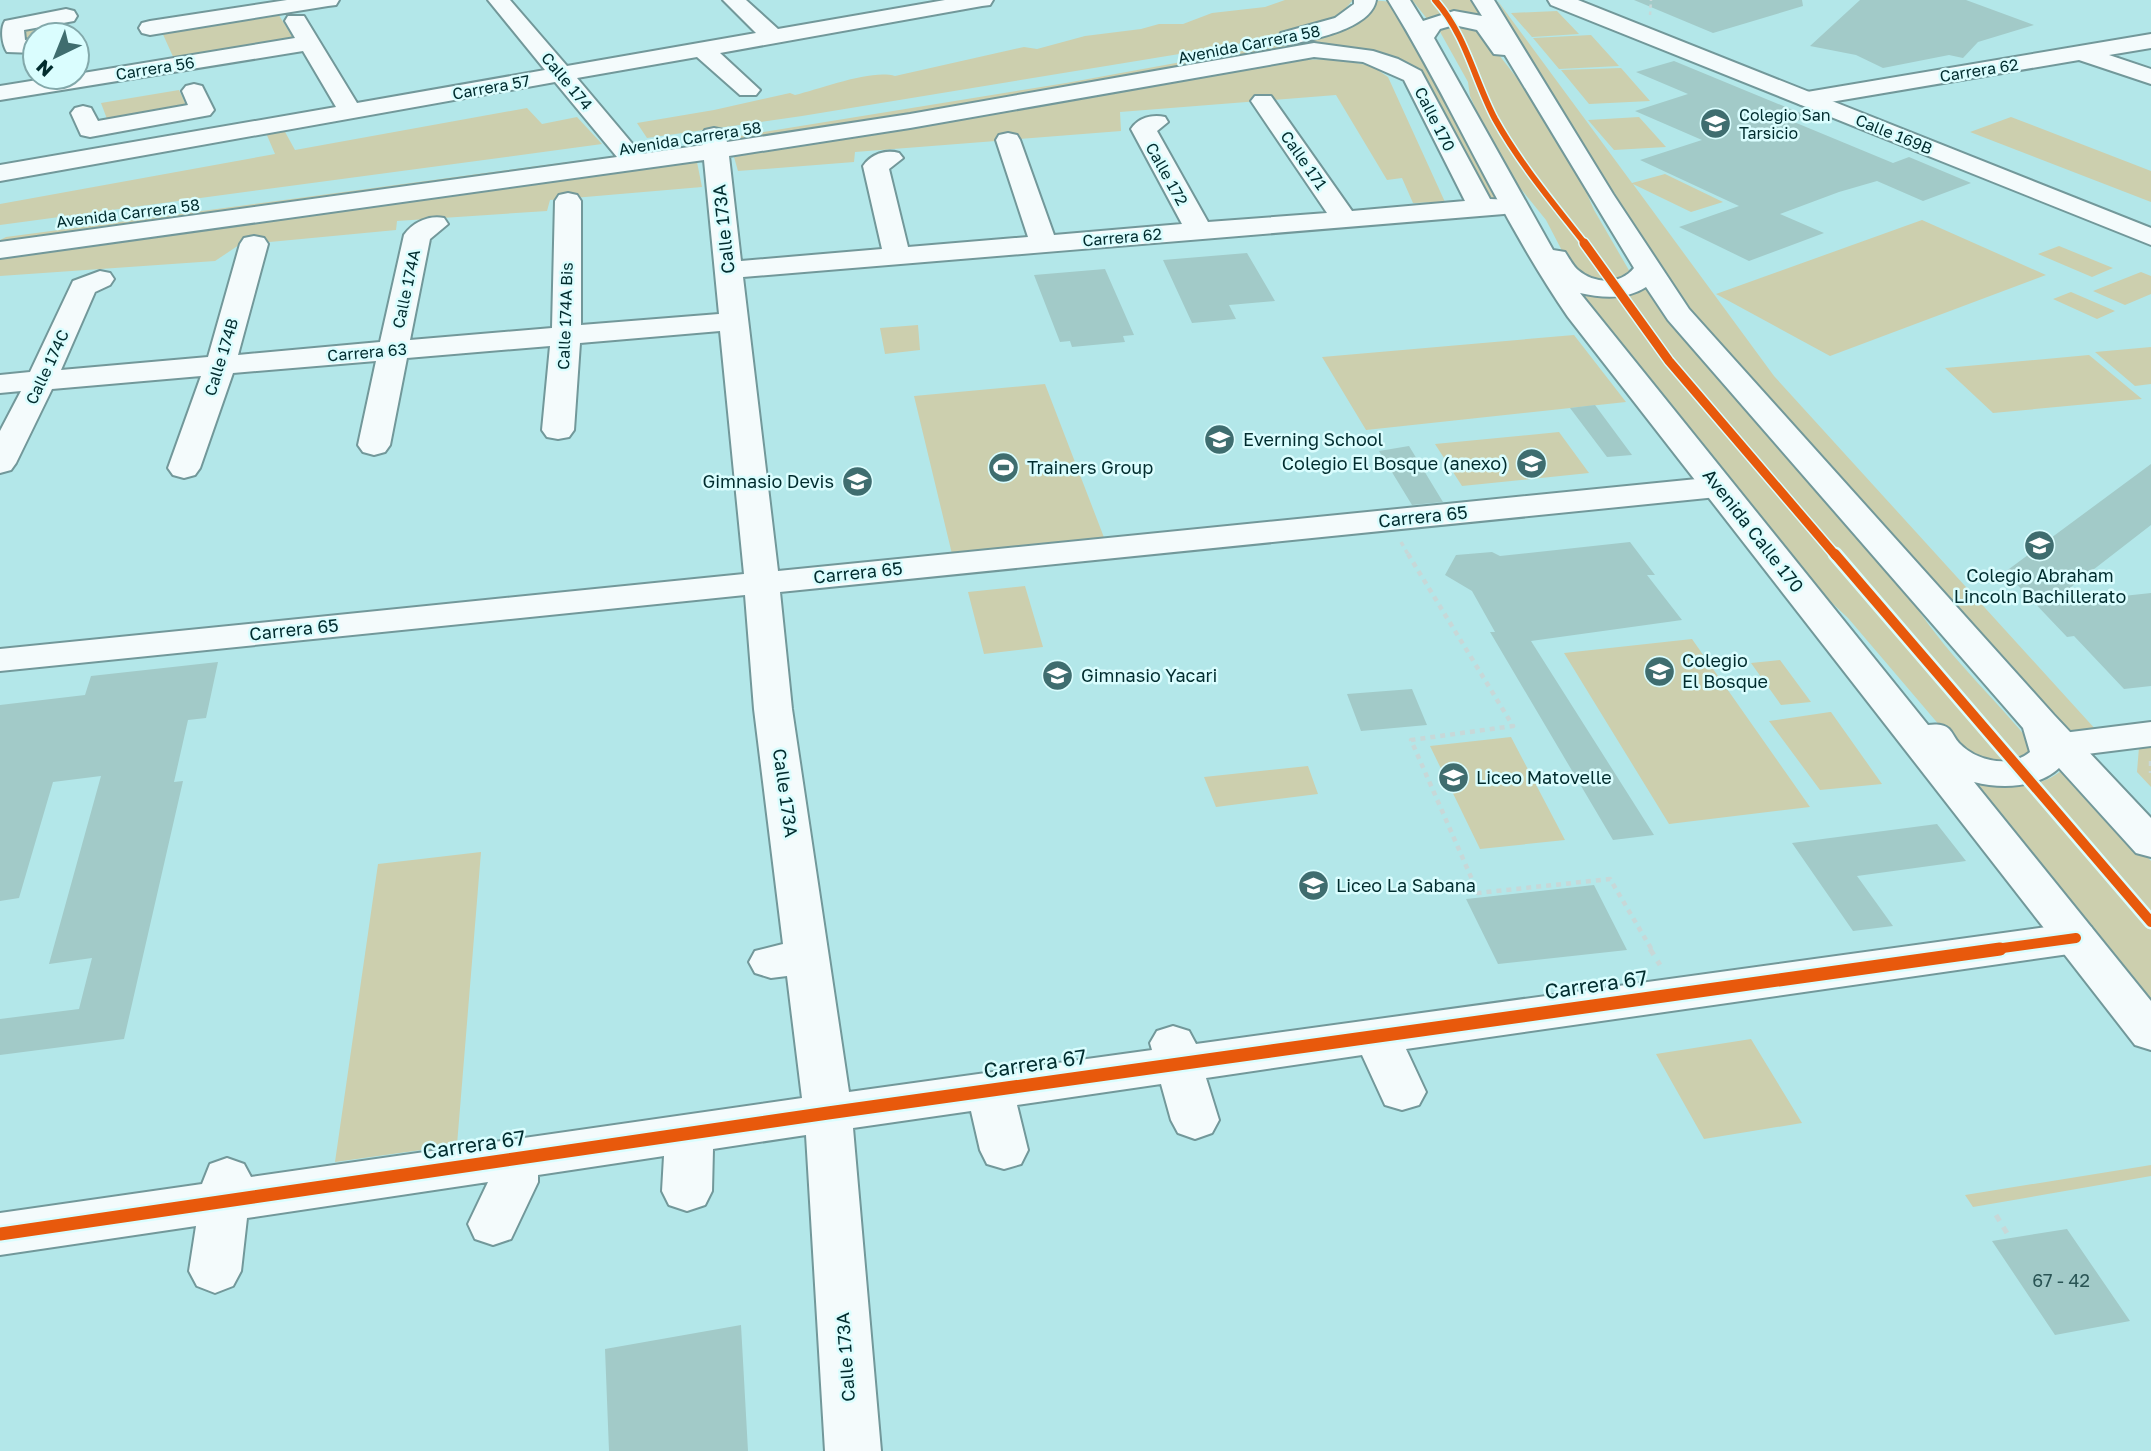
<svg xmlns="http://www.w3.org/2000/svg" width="2151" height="1451" font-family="'Golos Text',sans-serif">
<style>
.green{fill:#cccfae}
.building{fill:#a2cac8}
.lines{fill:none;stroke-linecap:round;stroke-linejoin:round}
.minor-casing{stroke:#72989a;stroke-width:4}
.major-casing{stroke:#72989a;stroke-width:4}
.path-far3{stroke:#c7d8d8;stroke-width:2.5;stroke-dasharray:3.5 3.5;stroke-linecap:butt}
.path-far2{stroke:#c7d8d8;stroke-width:3.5;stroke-dasharray:4.5 4.5;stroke-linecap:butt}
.path-far1{stroke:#c7d8d8;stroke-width:4.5;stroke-dasharray:5 5;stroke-linecap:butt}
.path{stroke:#c7d8d8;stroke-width:5;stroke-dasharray:7 7;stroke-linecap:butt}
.minor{fill:#f4fbfc;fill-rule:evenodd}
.major{fill:#f4fbfc;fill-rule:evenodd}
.cycleway-far3-casing{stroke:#dafdfe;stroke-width:9}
.cycleway-far2-casing{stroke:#dafdfe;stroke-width:12}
.cycleway-far1-casing{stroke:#dafdfe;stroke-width:15}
.cycleway-casing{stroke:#dafdfe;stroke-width:18}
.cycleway-far3{stroke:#e8590c;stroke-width:6}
.cycleway-far2{stroke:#e8590c;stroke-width:9}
.cycleway-far1{stroke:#e8590c;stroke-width:10}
.cycleway{stroke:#e8590c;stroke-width:13}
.labels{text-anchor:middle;stroke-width:5;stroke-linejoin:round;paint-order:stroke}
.far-street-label{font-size:16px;fill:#012c2e;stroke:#dafdfe}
.far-poi-label{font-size:16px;fill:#012c2e;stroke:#dafdfe;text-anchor:start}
.street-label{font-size:18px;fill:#012c2e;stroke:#dafdfe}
.poi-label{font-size:18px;fill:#012c2e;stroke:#dafdfe;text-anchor:start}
.near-number-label{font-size:18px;fill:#295454}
.near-street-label{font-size:21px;fill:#012c2e;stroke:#dafdfe}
</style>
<rect width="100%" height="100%" fill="#b3e7e9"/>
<!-- green -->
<path class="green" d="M1285 0H1353L1335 20 1308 30 1222 47 802 116 647 138 637 123 714 110 790 93 795 95C821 89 871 69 895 76L1024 47 1037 49 1085 36 1141 29 1159 24H1183L1212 13 1265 7Z
M1371 0 1393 2 1500 198 1497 201 1490 200 1419 71 1379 54 1325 46 758 140 725 142 733 137 1066 83 1297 41Z
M1412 0H1473L1482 16 1428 20Z
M1497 0 1632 183 1665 174 1723 202 1691 212 1633 184 1774 376 2097 731 2061 735 1708 342 1556 108Z
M1557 11 1579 34 1532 37 1511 13Z
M277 12 295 41 175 61 161 30Z
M66 20 71 35H35V40L26 41 22 26Z
M1475 24 1541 109 1582 182 1594 210 1630 272 1628 277 1622 281H1587L1570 266 1546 220 1512 178 1479 117 1470 96 1468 82 1439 30 1444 25Z
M1591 35 1619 66 1559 69 1533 38Z
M1336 59 1372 66 1388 77 1445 202 1413 203 1402 178 1387 180 1336 95 1120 112 1121 131 855 152 854 162 738 171 734 157 1292 60Z
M1621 68 1650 101 1589 104 1561 70Z
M179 90 186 105 107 119 101 103Z
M527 108 542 124 577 117 602 144 0 225V204L275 154 266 133 284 130 295 150Z
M1639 117 1666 147 1614 150 1588 120Z
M2011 117 2151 171V202L1970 132Z
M614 156 618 157 0 243V240L6 237Z
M697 162 702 187 550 200 547 211 397 221 396 230 239 245 215 261 0 276V255Z
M1922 220 2046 275 1830 356 1716 294Z
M2059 246 2113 268 2092 277 2038 254Z
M2141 272 2151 276V294L2125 305 2093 291Z
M1649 288 1903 584C1932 640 1987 690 2027 738L2031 754 2011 763H1984L1952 740 1848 618 1801 574 1578 291Z
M2071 292 2115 311 2097 319 2053 299Z
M918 325 920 350 885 354 880 328Z
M1574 335 1626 402 1366 430 1322 357Z
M2151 347V384L2135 386 2095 352Z
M2089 355 2142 399 1993 413 1945 368Z
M1045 384 1105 540 952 554 914 396Z
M1559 432 1589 473 1462 486 1435 444Z
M1025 586 1043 647 984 654 968 592Z
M1692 639 1810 807 1669 824 1564 653Z
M1780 660 1811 702 1781 705 1751 663Z
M1830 712H1831L1882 784 1820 790 1769 721Z
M1511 737 1565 840 1480 849 1430 746Z
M2151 746V787L2137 772 2139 747Z
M1308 766 1318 794 1216 807 1204 777Z
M2062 770 2074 773 2151 861V1005L1972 784 1973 781C2005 785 2036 792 2062 770Z
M481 852 457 1145 335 1162 378 864Z
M1751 1039 1802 1123 1704 1139 1656 1054Z
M2151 1165V1176L1973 1207 1965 1195Z"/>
<!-- building -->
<path class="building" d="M1634 0H1802L1803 6 1713 33Z
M1860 0H1966L2034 25 1978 42 1963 58 1949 55 1883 68 1856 55 1810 46Z
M1674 61 1810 117 1794 122 1893 163 1909 157 1971 183 1923 201 1877 181 1839 192 1780 214 1824 233 1749 261 1679 227 1739 206 1640 160 1702 140 1635 111 1688 94 1636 72Z
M1247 253 1275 301 1229 305 1236 319 1192 323 1163 260Z
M1105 269 1134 335 1123 336 1125 342 1072 347 1070 341 1060 342 1034 275Z
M1595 405 1632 455 1607 457 1570 408Z
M1409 446 1443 502 1412 505 1379 451Z
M2151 464V525L2049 604 2151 593V686L2124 689 2074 636 2067 637 2005 572Z
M1630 542 1655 575H1647L1682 620 1531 641 1654 835 1613 840 1490 632H1495L1472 591 1445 575 1456 555 1492 552 1500 556Z
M218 662 206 718 188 720 174 782 183 781 124 1039 0 1055V1019L79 1009 92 958 49 964 101 776 53 782 19 898 0 901V705L85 695 91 676Z
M1412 689 1427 725 1361 731 1347 694Z
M1937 824 1966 861 1857 876 1893 926 1853 931 1792 843Z
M1594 885 1627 950 1498 964 1466 899Z
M2067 1229 2130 1321 2055 1335 1992 1241Z
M741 1325 748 1451H609L605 1349Z"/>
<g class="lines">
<defs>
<path id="minor" d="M287 0H339L336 5 328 6 150 35 142 33 139 28 142 23 150 21Z
M488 0H510L567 66 756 33 723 0H746L778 29 945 0H993L990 5 982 6 720 53 760 90 756 95H740L697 57 577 78 641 154 703 145 702 135 705 130 714 128 723 130 727 142 910 114 1314 43 1373 51 1398 59 1421 71 1490 199 1513 200 1517 206 1513 212 1504 214 743 277 778 571 1717 477 1729 480 1733 487 1729 494 1717 497 780 592 792 709 849 1092 1152 1050 1150 1043 1157 1031 1173 1026 1189 1031 1196 1044 2076 923 2091 927 2098 938 2091 949 2076 953 1406 1049 1426 1092 1419 1105 1402 1110 1385 1105 1362 1055 1206 1078 1219 1120 1212 1133 1195 1139 1178 1133 1171 1120 1161 1084 1017 1105 1028 1150 1021 1164 1004 1169 987 1164 980 1150 971 1111 853 1128 881 1451H825L806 1135 713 1149 712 1191 705 1205 687 1211 669 1205 662 1191 664 1156 538 1175V1182L511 1239 493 1245 475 1239 468 1224 488 1182 247 1218 241 1271 233 1286 215 1293 197 1286 189 1271 196 1226 0 1255V1213L202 1184 210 1164 227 1158 244 1164 251 1177 802 1098 787 976 771 978 755 973 749 962 755 951 783 944 754 709 745 595 0 671V649L744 574 720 331 580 343 574 430 569 437 558 439 547 437 542 430 550 346 407 358 390 445 385 452 374 455 363 452 358 445 376 361 233 373 200 468 195 475 184 478 173 475 168 468 201 376 52 389 16 463 11 470 0 473V431L21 391 0 393V375L30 372 73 281 100 271 110 273 114 279 110 285 95 292 61 370 208 357 240 244 244 238 254 236 264 238 268 244 238 355 380 342 404 235C413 222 429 215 444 218L448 224 430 239 410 340 552 328 555 201 559 195 568 193 577 195 581 201V325L719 314 704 160 0 258V242L617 157 555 82 0 181V165L336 107 303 51 0 100V86L56 77H77V74L295 38 285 21 288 16H304L357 103 545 70ZM1314 57 1363 62 1404 80 1465 201 1352 211 1271 96H1255L1251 101 1327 213 1208 222 1157 131 1168 122 1165 117C1152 114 1138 118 1131 129L1182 224 1054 235 1020 140 1017 135 1008 133 999 135 996 140 1028 237 908 247 889 169 903 158 899 153C886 149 871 154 863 166L882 249 741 261 729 156 910 128Z
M1354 0H1376C1371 29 1313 39 1289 45L1281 43 1278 38 1281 33 1335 18 1354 4Z
M66 9 74 11 77 16 74 21 24 30 25 40 35 39V53L7 52C2 44 0 29 5 21Z
M2151 34V48L2109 55 2151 69V84L2079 60 1807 106 1799 104 1795 99 1799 94 1807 92Z
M194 84 202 86 214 110 210 115 90 137 81 135 71 113 75 108 83 106 91 108 98 121 188 105 182 91 186 86Z
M2151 722V746L2063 757 2049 754 2044 745 2049 736 2063 733Z"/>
<path id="major" d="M1388 0H1410L1423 21 1454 11 1482 16 1472 0H1494L1613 194 1689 309 2054 715 2151 818V857L2136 853 2059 768C2038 788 2001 789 1974 782L2151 1001V1050L2135 1045 1568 317C1499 217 1452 103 1388 0ZM1454 25 1477 30 1494 54 1505 55 1634 268C1621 285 1594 284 1578 270 1573 266 1569 258 1565 252L1553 250 1434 38 1440 29ZM1646 287 1668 320 2023 728 2030 752C2010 769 1976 761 1959 743 1955 739 1953 733 1949 729 1944 724 1935 724 1928 725L1580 293C1602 298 1626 300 1646 287Z
M1548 0H1578L2151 228V245L1551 5Z"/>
</defs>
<!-- minor casing -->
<use href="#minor" class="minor-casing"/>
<!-- major casing -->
<use href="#major" class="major-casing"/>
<!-- path-far3 -->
<path class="path-far3" d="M1650 15 1651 0"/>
<!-- path-far2 -->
<path class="path-far2" d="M1401 542 1409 556"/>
<!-- path-far1 -->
<path class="path-far1" d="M1408 554 1513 726 1411 740 1478 893 1610 879 1652 950
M2151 761V773"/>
<!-- path -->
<path class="path" d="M1650 949 1660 965
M1996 1215 2010 1238"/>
<!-- minor -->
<use href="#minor" class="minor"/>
<!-- major -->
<use href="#major" class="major"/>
<defs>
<path id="cycleway-far3" d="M1435 0C1466 35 1474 79 1495 119 1520 164 1554 204 1586 245"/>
<path id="cycleway-far2" d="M1584 243 1669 361 1836 556"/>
<path id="cycleway-far1" d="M1835 554 2151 922
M1988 950 2076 938"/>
<path id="cycleway" d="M0 1234 828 1113 2000 949"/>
</defs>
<!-- cycleway-far3 casing -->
<use href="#cycleway-far3" class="cycleway-far3-casing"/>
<!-- cycleway-far2 casing -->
<use href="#cycleway-far2" class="cycleway-far2-casing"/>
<!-- cycleway-far1 casing -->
<use href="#cycleway-far1" class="cycleway-far1-casing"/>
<!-- cycleway casing -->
<use href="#cycleway" class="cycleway-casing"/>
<!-- cycleway-far3 -->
<use href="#cycleway-far3" class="cycleway-far3"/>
<!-- cycleway-far2 -->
<use href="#cycleway-far2" class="cycleway-far2"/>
<!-- cycleway-far1 -->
<use href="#cycleway-far1" class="cycleway-far1"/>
<!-- cycleway -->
<use href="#cycleway" class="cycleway"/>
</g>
<!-- icons -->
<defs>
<symbol id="school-disc" viewBox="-11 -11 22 22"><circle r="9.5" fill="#3f6d6f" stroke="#dafdfe"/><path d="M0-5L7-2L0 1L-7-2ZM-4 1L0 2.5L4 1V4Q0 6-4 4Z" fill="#fff"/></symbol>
<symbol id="stadium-disc" viewBox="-11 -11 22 22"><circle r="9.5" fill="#3f6d6f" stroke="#dafdfe"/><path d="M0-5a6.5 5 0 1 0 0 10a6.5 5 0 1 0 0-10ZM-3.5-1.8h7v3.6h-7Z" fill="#fff"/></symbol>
</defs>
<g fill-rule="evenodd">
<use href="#school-disc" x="1698" y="106" width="35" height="35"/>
<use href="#school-disc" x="1202" y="422" width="35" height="35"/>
<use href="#school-disc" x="1514" y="446" width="35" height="35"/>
<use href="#stadium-disc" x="986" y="450" width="35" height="35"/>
<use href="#school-disc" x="840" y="464" width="35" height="35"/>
<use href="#school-disc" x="2022" y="528" width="35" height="35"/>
<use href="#school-disc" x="1642" y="654" width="35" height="35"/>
<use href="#school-disc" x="1040" y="658" width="35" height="35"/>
<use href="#school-disc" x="1436" y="760" width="35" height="35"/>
<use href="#school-disc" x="1296" y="868" width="35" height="35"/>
</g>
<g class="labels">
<!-- far-street labels -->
<g class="far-street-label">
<text transform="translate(1249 44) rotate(-11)" y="6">Avenida Carrera 58</text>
<text transform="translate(155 68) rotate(-9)" y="6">Carrera 56</text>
<text transform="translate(1979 70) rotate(-9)" y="6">Carrera 62</text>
<text transform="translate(567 81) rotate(50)" y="6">Calle 174</text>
<text transform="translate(491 87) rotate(-10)" y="6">Carrera 57</text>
<text transform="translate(1435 119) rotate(63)" y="6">Calle 170</text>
<text transform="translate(1894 134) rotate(22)" y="6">Calle 169B</text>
<text transform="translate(690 138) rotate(-9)" y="6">Avenida Carrera 58</text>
<text transform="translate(1304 160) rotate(55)" y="6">Calle 171</text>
<text transform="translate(1167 174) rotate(61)" y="6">Calle 172</text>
<text transform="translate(128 213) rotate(-7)" y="6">Avenida Carrera 58</text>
<text transform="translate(1122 237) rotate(-5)" y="6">Carrera 62</text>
<text transform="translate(406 289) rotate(-78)" y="6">Calle 174A</text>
<text transform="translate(565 316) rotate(-88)" y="6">Calle 174A Bis</text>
<text transform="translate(367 352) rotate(-5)" y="6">Carrera 63</text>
<text transform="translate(221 357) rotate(-73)" y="6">Calle 174B</text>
<text transform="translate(47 367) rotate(-65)" y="6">Calle 174C</text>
</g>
<!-- far-poi labels -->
<g class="far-poi-label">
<text x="1739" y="121">Colegio San<tspan x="1739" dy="18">Tarsicio</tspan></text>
</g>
<!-- street labels -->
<g class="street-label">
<text transform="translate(724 229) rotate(-96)" y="6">Calle 173A</text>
<text transform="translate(1423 517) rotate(-6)" y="6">Carrera 65</text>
<text transform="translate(1753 531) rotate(52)" y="6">Avenida Calle 170</text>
<text transform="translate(858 573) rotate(-6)" y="6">Carrera 65</text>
<text transform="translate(294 630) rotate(-6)" y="6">Carrera 65</text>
<text transform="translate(785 793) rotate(82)" y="6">Calle 173A</text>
<text transform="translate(846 1357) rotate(-94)" y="6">Calle 173A</text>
</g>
<!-- poi labels -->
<g class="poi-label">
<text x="1243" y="446">Everning School</text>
<text x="1508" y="470" text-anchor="end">Colegio El Bosque (anexo)</text>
<text x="1027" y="474">Trainers Group</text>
<text x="834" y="488" text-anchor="end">Gimnasio Devis</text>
<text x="2040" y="582" text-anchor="middle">Colegio Abraham<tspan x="2040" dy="21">Lincoln Bachillerato</tspan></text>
<text x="1682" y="667">Colegio<tspan x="1682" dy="21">El Bosque</tspan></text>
<text x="1081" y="682">Gimnasio Yacari</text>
<text x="1476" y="784">Liceo Matovelle</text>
<text x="1336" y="892">Liceo La Sabana</text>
</g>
<!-- near-number labels -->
<g class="near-number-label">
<text x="2061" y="1287">67 - 42</text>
</g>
<!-- near-street labels -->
<g class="near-street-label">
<text transform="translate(1596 985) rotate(-8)" y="7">Carrera 67</text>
<text transform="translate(1035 1064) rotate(-8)" y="7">Carrera 67</text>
<text transform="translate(474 1145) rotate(-8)" y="7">Carrera 67</text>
</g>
</g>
<!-- north arrow -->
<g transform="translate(56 56) rotate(223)"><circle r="33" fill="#dafdfe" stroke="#83a9ab" stroke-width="2"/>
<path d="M0-5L12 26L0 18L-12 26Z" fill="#3f6d6f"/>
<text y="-10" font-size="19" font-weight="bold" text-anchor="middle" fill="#012c2e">N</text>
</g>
</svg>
